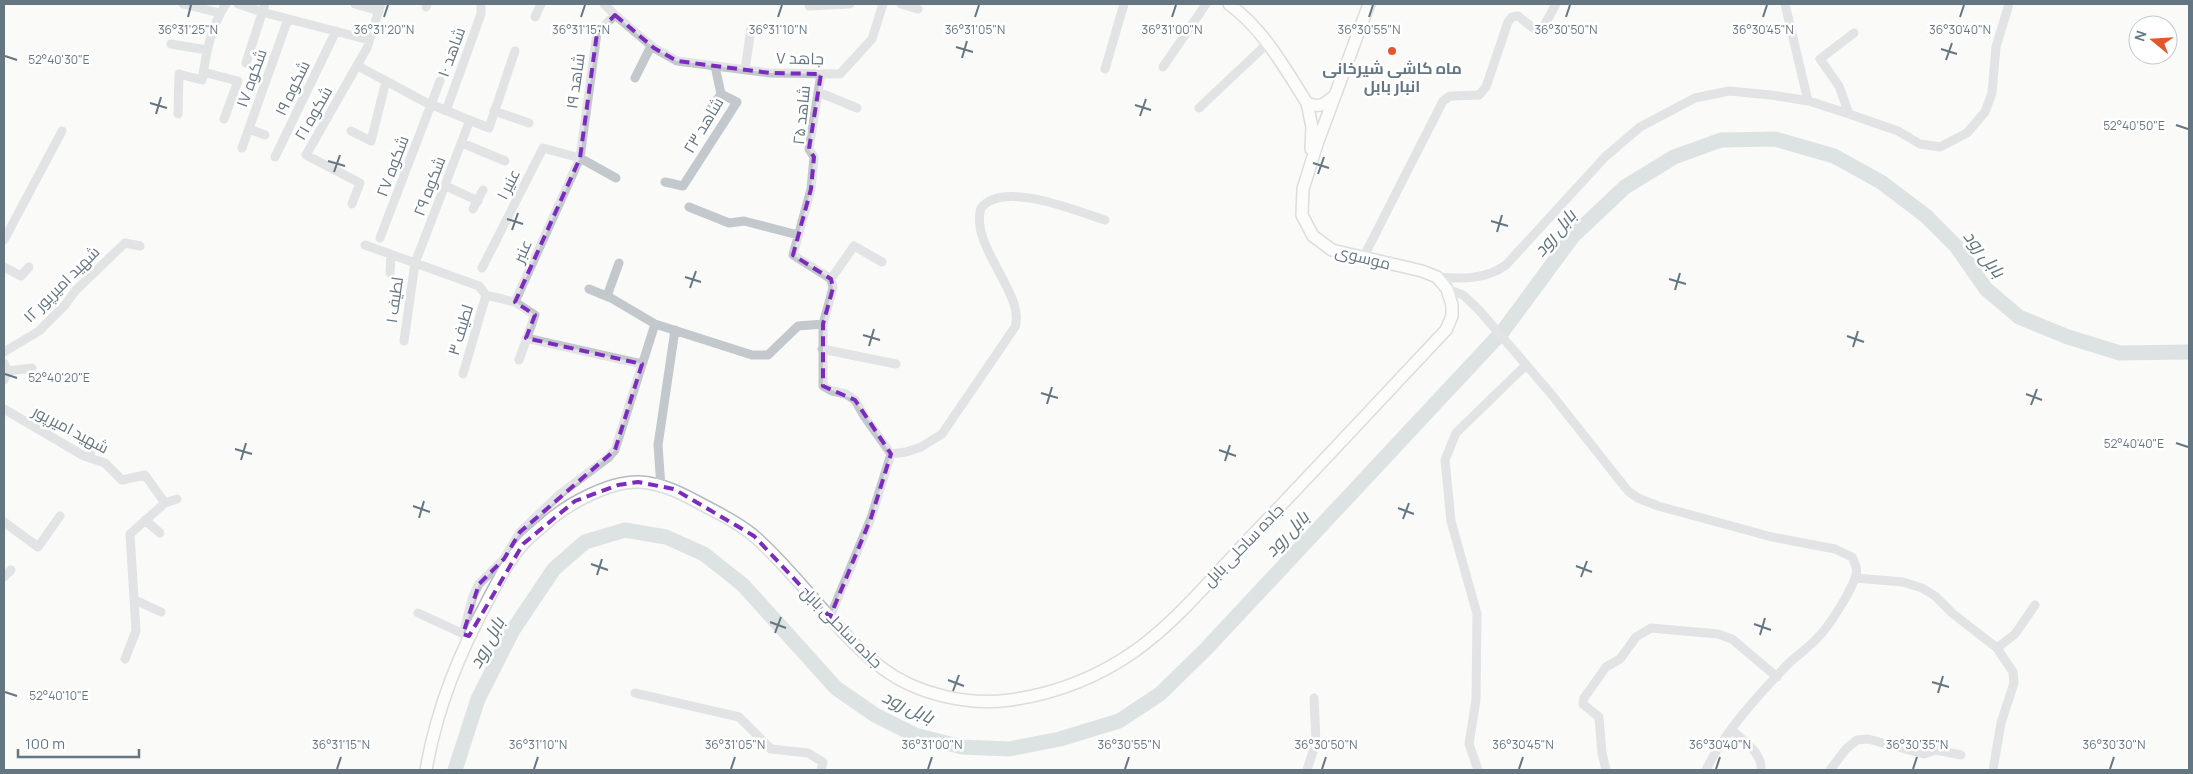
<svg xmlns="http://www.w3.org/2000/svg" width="2193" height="774" font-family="Manrope,Cairo,sans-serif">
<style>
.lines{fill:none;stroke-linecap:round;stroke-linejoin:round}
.river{stroke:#bbc7cb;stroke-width:15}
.major-casing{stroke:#b5babe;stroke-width:14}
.minor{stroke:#c3c8cc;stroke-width:9}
.major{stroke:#fff;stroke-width:11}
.marked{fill:none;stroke:#7b2cbf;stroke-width:4;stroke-dasharray:10 6;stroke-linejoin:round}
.ticks{fill:none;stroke:#657683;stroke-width:2}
.poi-dot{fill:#e4572e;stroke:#fff;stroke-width:2}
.labels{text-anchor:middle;stroke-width:5;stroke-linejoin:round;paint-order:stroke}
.street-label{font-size:16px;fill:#657683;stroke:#fff}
.poi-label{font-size:16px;font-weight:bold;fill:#657683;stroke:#fff}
.water-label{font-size:18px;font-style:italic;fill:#60757c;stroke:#fff}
.ticks-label{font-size:12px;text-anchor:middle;fill:#657683;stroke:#fff;stroke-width:5;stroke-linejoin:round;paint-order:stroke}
</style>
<rect width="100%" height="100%" fill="#fafaf8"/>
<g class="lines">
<!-- river -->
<path class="river" d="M455 770 478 699 513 630 554 569 585 542 625 530 666 537 704 554 743 585 836 688 875 715 915 735 962 747 1009 749 1060 739 1119 721 1160 694 1206 649 1503 331 1573 236 1625 187 1674 157 1721 140 1775 139 1834 156 1881 182 1926 216 1956 246 1986 289 2019 317 2068 337 2120 353 2189 352"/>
<defs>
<path id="major" d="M1229 4C1264 30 1284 67 1307 103
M1311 149 1312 127 1307 103C1319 108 1324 105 1333 97
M426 770C437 707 459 654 489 598 499 579 509 560 523 544 529 537 537 531 544 525 565 505 609 481 639 482 663 483 685 495 705 506 722 515 739 523 754 536 798 574 835 632 882 668 916 694 968 706 1010 700 1054 694 1098 677 1135 651 1176 622 1211 579 1246 542 1313 472 1379 401 1446 330L1452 316V305L1447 289 1437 277 1422 271 1332 250 1313 236 1302 215 1303 189 1317 144 1369 4"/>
</defs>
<!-- major casing -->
<use href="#major" class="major-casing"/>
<!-- minor -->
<path class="minor" d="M183 4 220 13
M238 4 262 12 369 40
M355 4 379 11
M604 4 615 15 654 48 677 61 770 73 840 74 872 39 883 4
M901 4 918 9
M1785 4 1808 101
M809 6 850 4
M426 7 427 4
M535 17 541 4
M1854 33 1820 59 1839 86 1849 114 1898 131 1920 144 1940 147 1967 133 1985 112 1992 93 1996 47 2009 4
M171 44 207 50
M246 63 265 4
M358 66 425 102 489 128 515 51
M1163 67 1206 4
M1105 69 1124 4
M745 70 751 29
M203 72 238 81 224 119
M821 74 809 149 814 157 811 189 793 255 831 279 833 288 823 324V386L832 391 846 394 855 400 864 416 891 454
M635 78 651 46
M818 92 857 108
M711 108 721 94
M1199 108 1269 42
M446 111 481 14V4
M494 111 529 123
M178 114 179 74 202 80C206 54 211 26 226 4
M249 129 265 135
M351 131 371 141 386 81
M462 143 505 161
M242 148 288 19
M275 157 336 31
M665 182 683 186 737 102 721 94 715 66
M446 186 478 201
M352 204 360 183 306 155 367 48 381 4
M689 207 729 223 744 221 798 235
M473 209 483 190
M380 238 440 81
M4 240 62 131
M365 245 479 286 486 295 515 302 535 315 519 360
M1363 258 1443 101 1450 96 1479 95 1486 87 1508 22 1512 17 1518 16 1533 28 1538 29 1544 26 1556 4
M4 267 21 276 29 267
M482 268 543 148 580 158 616 178
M390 273 391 255
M1437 277C1461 279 1485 280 1506 265L1605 157 1640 127 1695 98 1729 91 1771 95 1809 101 1849 114
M831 279 854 246 882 262
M589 289 611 298 655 324 752 355H768L798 326 823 324
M1447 289 1463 295 1479 310 1552 395 1628 491 1638 498 1658 506 1772 537 1835 549 1852 557C1855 563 1858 569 1856 575 1852 590 1831 623 1821 634 1812 645 1800 653 1790 662 1760 693 1724 732 1706 770
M607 296 619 263
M515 302 580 158 597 33 615 15
M526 338 642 364
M404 341 415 263 470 120
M822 349 896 364
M4 352 39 331 65 305 75 291 125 243 140 246
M4 363 8 371 4 380
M8 371 32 368
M463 374 486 295
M4 409 84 456 105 463 122 480 145 475 165 503 130 534 136 631 125 659
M90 458 92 440
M661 487 658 445 675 330
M165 503 177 499
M145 520 160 533
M4 522 38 547 60 516
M4 577 11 570
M1855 578 1903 582 1922 588 1935 596 1952 613 1997 648 2013 672 2014 683 2001 723 1993 770
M135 600 161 612
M418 613 468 636
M830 617 871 518 891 454 906 452 921 447 942 434 1015 327C1026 295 969 245 981 208 1004 180 1076 211 1105 220
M463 634 473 596 479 584 504 559 520 532 560 494 608 458 615 450 655 324
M1997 648 2015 634 2035 605
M635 693 739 717 771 749 808 753 823 762 821 770
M1732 730C1743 741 1763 753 1761 770
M1307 770 1316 742 1314 698
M1478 770 1469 744 1476 700 1477 614 1451 521 1445 460 1456 433 1526 365
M1606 770 1602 753 1599 717 1583 704 1584 698 1606 667 1620 659 1636 637 1651 628 1718 634 1732 639 1777 677
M1830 770 1846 749 1857 740 1868 739 1924 754 1936 750 1961 755"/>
<!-- major -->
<use href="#major" class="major"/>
</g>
<!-- marked area -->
<path d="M0 0H2193V774H0ZM615 15 654 48 677 61 770 73 821 74 809 149 814 157 811 189 793 255 831 279 833 288 823 324V386L855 400 891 454 871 518 830 617 754 536 674 489 638 482 618 485 575 501 523 544 469 636 463 634 479 584 504 559 520 532 615 450 642 364 526 338 535 315 515 302 580 158 597 33Z" fill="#fafaf8" fill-opacity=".55" fill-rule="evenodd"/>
<path class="marked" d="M615 15 654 48 677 61 770 73 821 74 809 149 814 157 811 189 793 255 831 279 833 288 823 324V386L855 400 891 454 871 518 830 617 754 536 674 489 638 482 618 485 575 501 523 544 469 636 463 634 479 584 504 559 520 532 615 450 642 364 526 338 535 315 515 302 580 158 597 33Z"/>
<!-- ticks -->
<path class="ticks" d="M188 17 191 5M384 17 388 5M581 17 585 5M778 17 782 5M975 17 979 5M1172 17 1176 5M1369 17 1373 5M1566 17 1570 5M1763 17 1767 5M1960 17 1964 5M956 47 973 52M1941 49 1957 54M5 56 17 60M962 58 967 41M1946 60 1952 43M150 103 167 108M1135 105 1151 110M156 114 161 97M1140 116 1146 99M2176 125 2188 129M328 161 345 166M1313 163 1329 168M334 172 340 155M1318 174 1324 157M507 219 523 224M1491 221 1508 226M512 230 518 213M1497 232 1502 215M685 277 701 282M1669 279 1686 284M690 288 696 271M1675 290 1680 273M863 335 880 340M1847 336 1864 342M869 346 874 329M1853 347 1858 331M5 374 17 378M1041 393 1058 398M2026 394 2042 400M1047 404 1052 387M2031 405 2037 389M2176 443 2188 447M235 449 252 454M1219 450 1236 456M241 460 246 443M1225 461 1230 445M413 506 430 512M1398 508 1414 514M419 518 424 501M1403 519 1409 503M591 564 608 570M1576 566 1592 572M597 575 602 559M1581 577 1587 561M770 622 786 628M1754 624 1771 630M775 633 781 617M1760 635 1765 618M948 680 964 686M1932 682 1949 687M953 691 959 675M5 692 17 696M1938 693 1943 676M337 769 341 757M534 769 538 757M731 769 735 757M928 769 932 757M1125 769 1129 757M1322 769 1326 757M1519 769 1523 757M1716 769 1720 757M1913 769 1917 757M2110 769 2114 757"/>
<!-- markers -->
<circle class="poi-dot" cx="1392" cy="51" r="5"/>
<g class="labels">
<!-- street labels -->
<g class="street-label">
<text transform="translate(451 52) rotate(-70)" y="6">شاهد ۱۰</text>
<text transform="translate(800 58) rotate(1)" y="6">جاهد ۷</text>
<text transform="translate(251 78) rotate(-70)" y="6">شکوه ۱۷</text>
<text transform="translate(575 81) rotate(-82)" y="6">شاهد ۱۹</text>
<text transform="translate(292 88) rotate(-64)" y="6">شکوه ۱۹</text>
<text transform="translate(313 113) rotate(-60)" y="6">شکوه ۲۱</text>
<text transform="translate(801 115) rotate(-84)" y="6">شاهد ۲۵</text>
<text transform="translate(703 125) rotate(-59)" y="6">شاهد ۲۳</text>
<text transform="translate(392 166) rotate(-69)" y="6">شکوه ۲۷</text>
<text transform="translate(508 184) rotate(-63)" y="6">عنیر ۱</text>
<text transform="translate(429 186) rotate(-69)" y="6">شکوه ۲۹</text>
<text transform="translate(522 251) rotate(-66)" y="6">عنبر</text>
<text transform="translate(1363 257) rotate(14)" y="6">موسوی</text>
<text transform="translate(61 284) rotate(-45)" y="6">شهید امیرپور ۱۲</text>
<text transform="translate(394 300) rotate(-82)" y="6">لطیف ۱</text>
<text transform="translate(460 330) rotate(-73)" y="6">لطیف ۳</text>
<text transform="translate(71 429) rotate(28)" y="6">شهید امیرپور</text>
<text transform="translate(1243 545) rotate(-46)" y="6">جاده ساحلی بابل</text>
<text transform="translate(842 627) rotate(45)" y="6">جاده ساحلی بابل</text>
</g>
<!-- poi labels -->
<g class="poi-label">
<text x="1392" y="74">ماه کاشی شیرخانی<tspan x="1392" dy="18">انبار بابل</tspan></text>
</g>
<!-- water labels -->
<g class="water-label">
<text transform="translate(1555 233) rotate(-50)" y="6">بابل رود</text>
<text transform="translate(1984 254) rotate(52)" y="6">بابل رود</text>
<text transform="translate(1287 534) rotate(-47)" y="6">بابل رود</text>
<text transform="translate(487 643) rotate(-62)" y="6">بابل رود</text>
<text transform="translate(908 707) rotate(25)" y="6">بابل رود</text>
</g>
</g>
<g class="ticks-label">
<text x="188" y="34">36°31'25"N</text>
<text x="384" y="34">36°31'20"N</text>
<text x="581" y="34">36°31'15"N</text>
<text x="778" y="34">36°31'10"N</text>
<text x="975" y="34">36°31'05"N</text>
<text x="1172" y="34">36°31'00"N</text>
<text x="1369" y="34">36°30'55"N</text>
<text x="1566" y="34">36°30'50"N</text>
<text x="1763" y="34">36°30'45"N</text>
<text x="1960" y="34">36°30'40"N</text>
<text x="59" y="64">52°40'30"E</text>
<text x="2134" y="130">52°40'50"E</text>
<text x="59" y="382">52°40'20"E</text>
<text x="2134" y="448">52°40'40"E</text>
<text x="59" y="700">52°40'10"E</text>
<text x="1129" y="749">36°30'55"N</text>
<text x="341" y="749">36°31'15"N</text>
<text x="538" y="749">36°31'10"N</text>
<text x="735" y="749">36°31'05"N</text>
<text x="932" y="749">36°31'00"N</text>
<text x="1326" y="749">36°30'50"N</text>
<text x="1523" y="749">36°30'45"N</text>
<text x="1720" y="749">36°30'40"N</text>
<text x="1917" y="749">36°30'35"N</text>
<text x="2114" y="749">36°30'30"N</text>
</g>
<!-- border -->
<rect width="2193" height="774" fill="none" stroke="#657683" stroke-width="10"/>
<!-- north arrow -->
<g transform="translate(2153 40) rotate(288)"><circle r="24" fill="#ffffff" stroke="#c1c8cd"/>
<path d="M0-4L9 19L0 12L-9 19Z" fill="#e4572e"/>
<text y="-8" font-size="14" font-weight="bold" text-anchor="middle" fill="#657683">N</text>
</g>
<!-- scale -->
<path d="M18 749v8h121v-8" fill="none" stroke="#657683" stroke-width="2.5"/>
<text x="25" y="749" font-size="15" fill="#657683" stroke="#ffffff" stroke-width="4" paint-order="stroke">100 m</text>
</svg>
